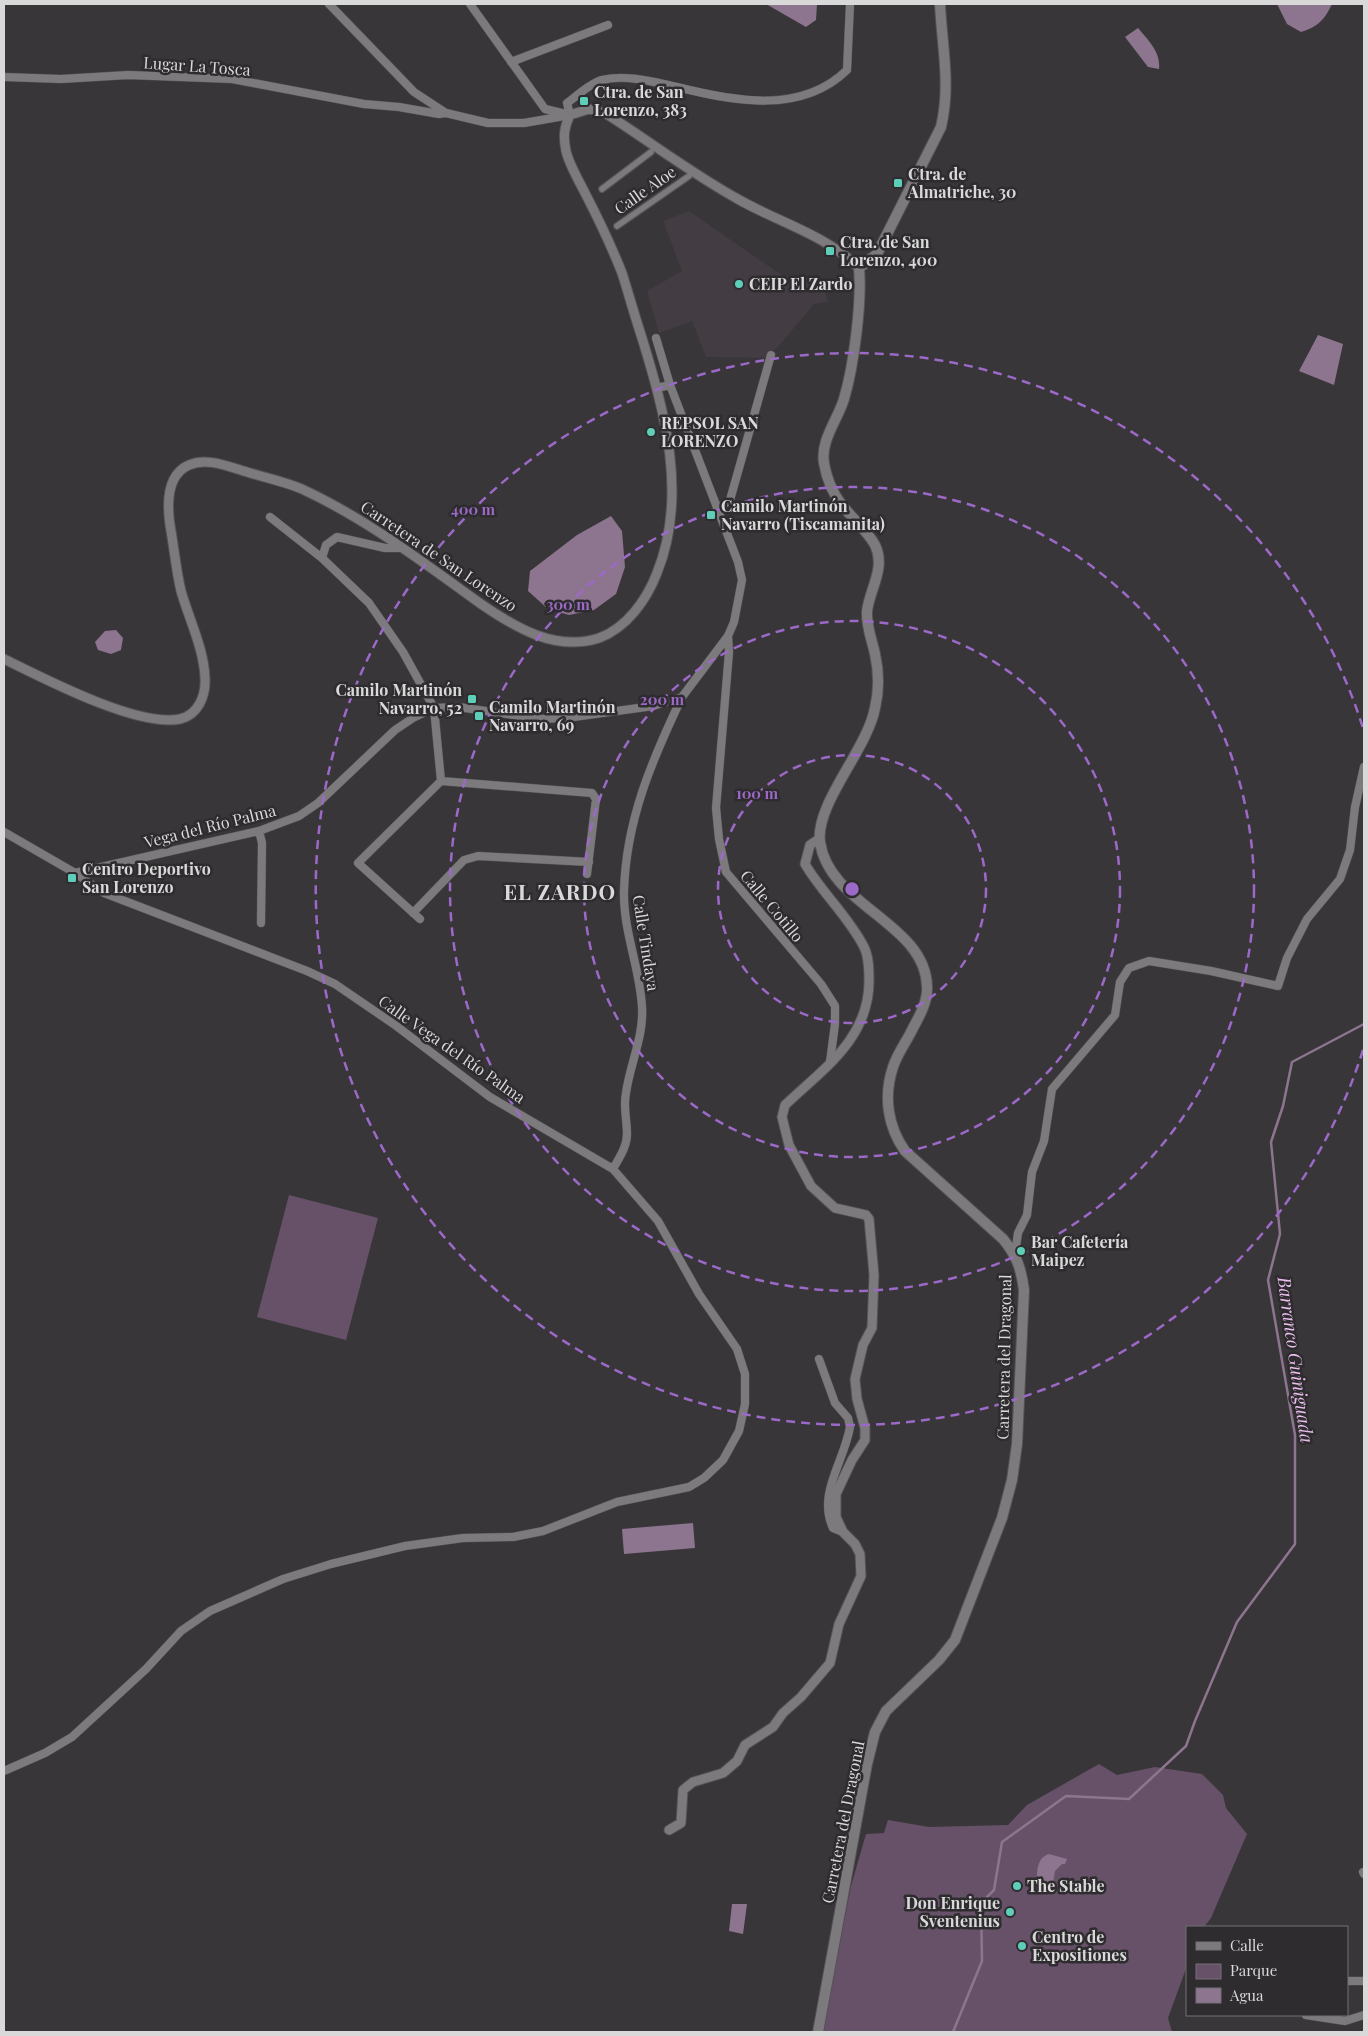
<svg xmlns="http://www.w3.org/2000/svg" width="1368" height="2036" font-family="'Playfair Display',serif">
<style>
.built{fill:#433c43}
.green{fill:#675169}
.water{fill:#8d748f}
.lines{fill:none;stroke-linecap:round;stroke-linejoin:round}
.stream{stroke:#8d748f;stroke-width:2.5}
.pedestrian-casing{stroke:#535254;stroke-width:8}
.minor-casing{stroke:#535254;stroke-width:9}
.tertiary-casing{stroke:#535254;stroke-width:11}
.secondary-casing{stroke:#535254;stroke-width:12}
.pedestrian{stroke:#7d7a7d;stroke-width:5.5}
.minor{stroke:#7d7a7d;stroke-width:8}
.tertiary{stroke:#7d7a7d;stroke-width:9}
.secondary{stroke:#7d7a7d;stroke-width:10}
.ring{fill:none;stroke:#9c69c8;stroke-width:2.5;stroke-dasharray:9 6}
.poi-dot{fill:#5eceb8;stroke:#2e2c2e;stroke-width:2}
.labels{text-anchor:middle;stroke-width:5;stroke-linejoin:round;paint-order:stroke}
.street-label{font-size:16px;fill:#dad9da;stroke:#2e2c2e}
.poi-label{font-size:16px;font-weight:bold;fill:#dad9da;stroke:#2e2c2e;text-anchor:start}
.water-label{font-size:18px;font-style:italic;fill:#e9beec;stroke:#2e2c2e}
.district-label{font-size:21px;font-weight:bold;letter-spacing:1px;fill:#dad9da;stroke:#2e2c2e}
.centre{fill:#9c69c8;stroke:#2e2c2e;stroke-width:2.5}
.ring-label{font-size:15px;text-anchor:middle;font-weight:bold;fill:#9c69c8;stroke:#2e2c2e;stroke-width:5;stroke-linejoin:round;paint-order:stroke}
</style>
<rect width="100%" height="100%" fill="#383638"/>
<!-- built -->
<path class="built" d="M689 211 783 276 809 277 825 290 828 302 814 304 778 347 764 358 706 357 692 321 659 333 647 291 682 271 663 221Z"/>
<!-- green -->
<path class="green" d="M289 1195 378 1218 346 1340 257 1317Z
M1099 1764 1117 1775 1155 1767 1202 1774 1223 1795 1226 1808 1247 1834 1211 1918 1204 1927H1187V1966L1168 2018 1172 2032H822L851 1886 866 1834 884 1833 888 1820 929 1827 1008 1825 1027 1805Z"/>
<!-- water -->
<path class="water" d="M766 4H817L816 20 806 27Z
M1277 4H1332C1325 19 1318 27 1301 32L1287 24Z
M1138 28C1148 40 1161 52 1159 69L1148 67 1125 37Z
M1318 335 1343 344 1334 385 1299 371Z
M611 516 622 531 625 567 616 594 594 610 569 615 548 609 528 591 530 571 577 535Z
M116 630 123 638 121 650 111 654 98 650 95 642 105 631Z
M693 1523 695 1548 624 1554 622 1529Z
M1049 1854 1067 1859 1065 1864H1062L1055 1871 1053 1883 1041 1886 1037 1884C1037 1873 1036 1858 1049 1854Z
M732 1904H747L743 1934 729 1931Z"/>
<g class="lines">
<!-- stream -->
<path class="stream" d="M953 2032 982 1961 981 1903 994 1890 1002 1842 1066 1796 1129 1799 1186 1746 1195 1721 1237 1622 1295 1544V1435L1268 1280 1280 1234 1271 1142 1283 1106 1292 1062 1364 1024"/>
<defs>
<path id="pedestrian" d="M602 189 651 152
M617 226 689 176"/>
<path id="minor" d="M329 4 414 92 446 113 488 123H524L570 115
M470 4 545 109 566 114
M511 62 608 25
M4 77 61 79 128 75 232 79 364 104 399 107 439 114 446 113
M570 115 567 103C577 96 590 83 602 80 626 74 654 82 677 87 733 101 801 115 847 70L850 4
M656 338 670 385
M717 509 730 500 771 355
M270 517 322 558
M403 548H385L337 537 326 545 322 558 369 603 403 652 434 708 441 781
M728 636 729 652 716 808 719 839 726 872 821 984 835 1006V1024L830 1062
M259 831 262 843 261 923
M4 832 75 873 104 893 307 971 335 984 395 1025 490 1097 613 1169 658 1221 699 1294 737 1349 745 1374V1404L739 1431 723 1460 704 1478 689 1487 617 1502 543 1531 513 1537 463 1538 405 1546 331 1564 283 1579 210 1611 181 1631 146 1669 72 1737 45 1753 4 1771
M75 873 259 831 299 816 318 803 395 730 413 718 434 708 458 707 541 719 566 718 653 706 682 697 728 636 734 622 742 580 738 562 670 385 657 388
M413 913 464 860 478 856 589 862
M420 919 358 863 441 781 592 793 596 799 587 874
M613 1169C619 1158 627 1147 627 1134 627 1120 623 1107 626 1093 630 1064 644 1036 642 1007 640 968 623 931 624 891 626 820 652 760 682 697
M1015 1254 1018 1233 1027 1215 1032 1172 1044 1141 1052 1089 1115 1015 1120 982 1129 968 1149 961 1211 971 1278 986 1287 958 1307 919 1340 879 1350 850 1355 807 1364 767
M819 1359 835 1403 848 1418 850 1427C844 1462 817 1494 833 1528L843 1532
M1363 1872 1364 1874
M1348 1981H1364
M1306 2015 1345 2021 1364 2015"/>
<path id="tertiary" d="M4 659C43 678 138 728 180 719 198 715 206 696 205 678 204 649 189 619 181 591 176 570 174 547 170 525 167 504 166 475 189 465 208 457 229 467 247 472 266 478 287 482 304 490 368 520 424 563 481 604 516 628 556 652 599 638 627 628 647 599 657 573 688 496 665 413 642 338 635 317 629 295 622 273 611 245 598 218 584 191 578 179 569 164 566 151 563 137 564 127 570 115L589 109 605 113C649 141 691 173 736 198 777 222 825 234 859 268
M669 1830 681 1823 683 1790 693 1782 723 1773 737 1761 745 1745 773 1727 783 1713 801 1697 830 1663 839 1624 861 1576 860 1554 855 1544 843 1532 836 1517V1494L852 1460 865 1440V1428L857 1399 855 1379 863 1345 872 1328 874 1275 869 1219 866 1215 835 1208 811 1186 789 1145 782 1117 785 1105C823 1069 869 1039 869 981 869 970 869 957 864 947 849 917 822 893 805 864L810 845 819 839"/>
<path id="secondary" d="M818 2032 867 1764 875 1732 886 1711 939 1660 955 1640 1002 1518 1012 1480 1017 1444 1024 1290C1021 1268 1017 1256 1003 1239L905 1151C888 1127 883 1097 893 1067 897 1054 907 1041 913 1028 919 1017 928 1001 927 987 926 923 829 906 820 842 815 804 867 750 875 708 879 691 879 672 875 654 872 640 866 626 867 611 870 588 886 568 875 545 868 532 856 522 847 511 835 498 827 481 824 463 820 441 838 419 844 399 854 365 862 302 859 268L877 254 941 127C951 85 942 46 940 4"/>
</defs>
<!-- pedestrian casing -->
<use href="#pedestrian" class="pedestrian-casing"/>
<!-- minor casing -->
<use href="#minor" class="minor-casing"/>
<!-- tertiary casing -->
<use href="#tertiary" class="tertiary-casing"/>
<!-- secondary casing -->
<use href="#secondary" class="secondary-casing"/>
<!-- pedestrian -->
<use href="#pedestrian" class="pedestrian"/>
<!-- minor -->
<use href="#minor" class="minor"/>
<!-- tertiary -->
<use href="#tertiary" class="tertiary"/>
<!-- secondary -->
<use href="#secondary" class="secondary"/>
</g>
<!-- distance rings -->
<g class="ring">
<circle cx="852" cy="889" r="134"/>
<circle cx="852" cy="889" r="268"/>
<circle cx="852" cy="889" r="402"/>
<path d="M1363 1050A536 536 0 1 1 1363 728"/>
</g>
<!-- markers -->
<g class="poi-dot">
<rect x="579" y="96" width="10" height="10" rx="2.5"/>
<rect x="893" y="178" width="10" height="10" rx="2.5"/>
<rect x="825" y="246" width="10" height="10" rx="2.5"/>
<circle cx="739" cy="284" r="5"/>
<circle cx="651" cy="432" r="5"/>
<rect x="706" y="510" width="10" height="10" rx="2.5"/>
<rect x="467" y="694" width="10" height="10" rx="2.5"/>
<rect x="474" y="711" width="10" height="10" rx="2.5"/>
<rect x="67" y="873" width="10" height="10" rx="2.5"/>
<circle cx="1021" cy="1251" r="5"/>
<circle cx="1017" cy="1886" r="5"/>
<circle cx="1010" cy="1912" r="5"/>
<circle cx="1022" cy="1946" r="5"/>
</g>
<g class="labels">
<!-- street labels -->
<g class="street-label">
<text transform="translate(197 66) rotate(4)" y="6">Lugar La Tosca</text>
<text transform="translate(645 190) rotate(-35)" y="6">Calle Aloe</text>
<text transform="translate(439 556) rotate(34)" y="6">Carretera de San Lorenzo</text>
<text transform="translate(210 826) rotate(-14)" y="6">Vega del Río Palma</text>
<text transform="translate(772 906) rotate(50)" y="6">Calle Cotillo</text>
<text transform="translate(646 943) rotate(81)" y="6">Calle Tindaya</text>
<text transform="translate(452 1049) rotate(35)" y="6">Calle Vega del Río Palma</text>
<text transform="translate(1004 1357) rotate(-89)" y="6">Carretera del Dragonal</text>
<text transform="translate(843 1822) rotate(-79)" y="6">Carretera del Dragonal</text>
</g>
<!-- poi labels -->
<g class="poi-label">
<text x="594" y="98">Ctra. de San<tspan x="594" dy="18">Lorenzo, 383</tspan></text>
<text x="908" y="180">Ctra. de<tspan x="908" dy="18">Almatriche, 30</tspan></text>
<text x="840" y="248">Ctra. de San<tspan x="840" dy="18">Lorenzo, 400</tspan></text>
<text x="749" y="290">CEIP El Zardo</text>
<text x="661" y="429">REPSOL SAN<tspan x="661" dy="18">LORENZO</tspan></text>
<text x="721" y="512">Camilo Martinón<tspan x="721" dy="18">Navarro (Tiscamanita)</tspan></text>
<text x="462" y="696" text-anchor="end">Camilo Martinón<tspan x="462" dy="18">Navarro, 52</tspan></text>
<text x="489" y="713">Camilo Martinón<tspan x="489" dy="18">Navarro, 69</tspan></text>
<text x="82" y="875">Centro Deportivo<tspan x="82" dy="18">San Lorenzo</tspan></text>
<text x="1031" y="1248">Bar Cafetería<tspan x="1031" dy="18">Maipez</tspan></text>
<text x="1027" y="1892">The Stable</text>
<text x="1000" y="1909" text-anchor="end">Don Enrique<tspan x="1000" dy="18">Sventenius</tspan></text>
<text x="1032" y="1943">Centro de<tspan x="1032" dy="18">Expositiones</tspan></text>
</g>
<!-- water labels -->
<g class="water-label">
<text transform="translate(1295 1360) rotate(82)" y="6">Barranco Guiniguada</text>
</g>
<!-- district labels -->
<g class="district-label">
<text x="560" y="900">EL ZARDO</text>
</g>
</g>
<circle cx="852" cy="889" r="8" class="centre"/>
<g class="ring-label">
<text x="473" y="515">400 m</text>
<text x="568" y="610">300 m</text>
<text x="662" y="705">200 m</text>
<text x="757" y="799">100 m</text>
</g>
<!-- border -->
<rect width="1368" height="2036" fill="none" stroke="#dad9da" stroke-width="10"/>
<!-- legend -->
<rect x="1186" y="1926" width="162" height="90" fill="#2e2c2e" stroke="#737173"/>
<rect x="1196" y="1942" width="25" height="8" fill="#7d7a7d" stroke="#737173"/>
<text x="1230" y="1951" font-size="15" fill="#dad9da">Calle</text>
<rect x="1196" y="1964" width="25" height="15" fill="#675169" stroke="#737173"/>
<text x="1230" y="1976" font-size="15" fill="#dad9da">Parque</text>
<rect x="1196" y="1988" width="25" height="15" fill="#8d748f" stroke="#737173"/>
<text x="1230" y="2001" font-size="15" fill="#dad9da">Agua</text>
</svg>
